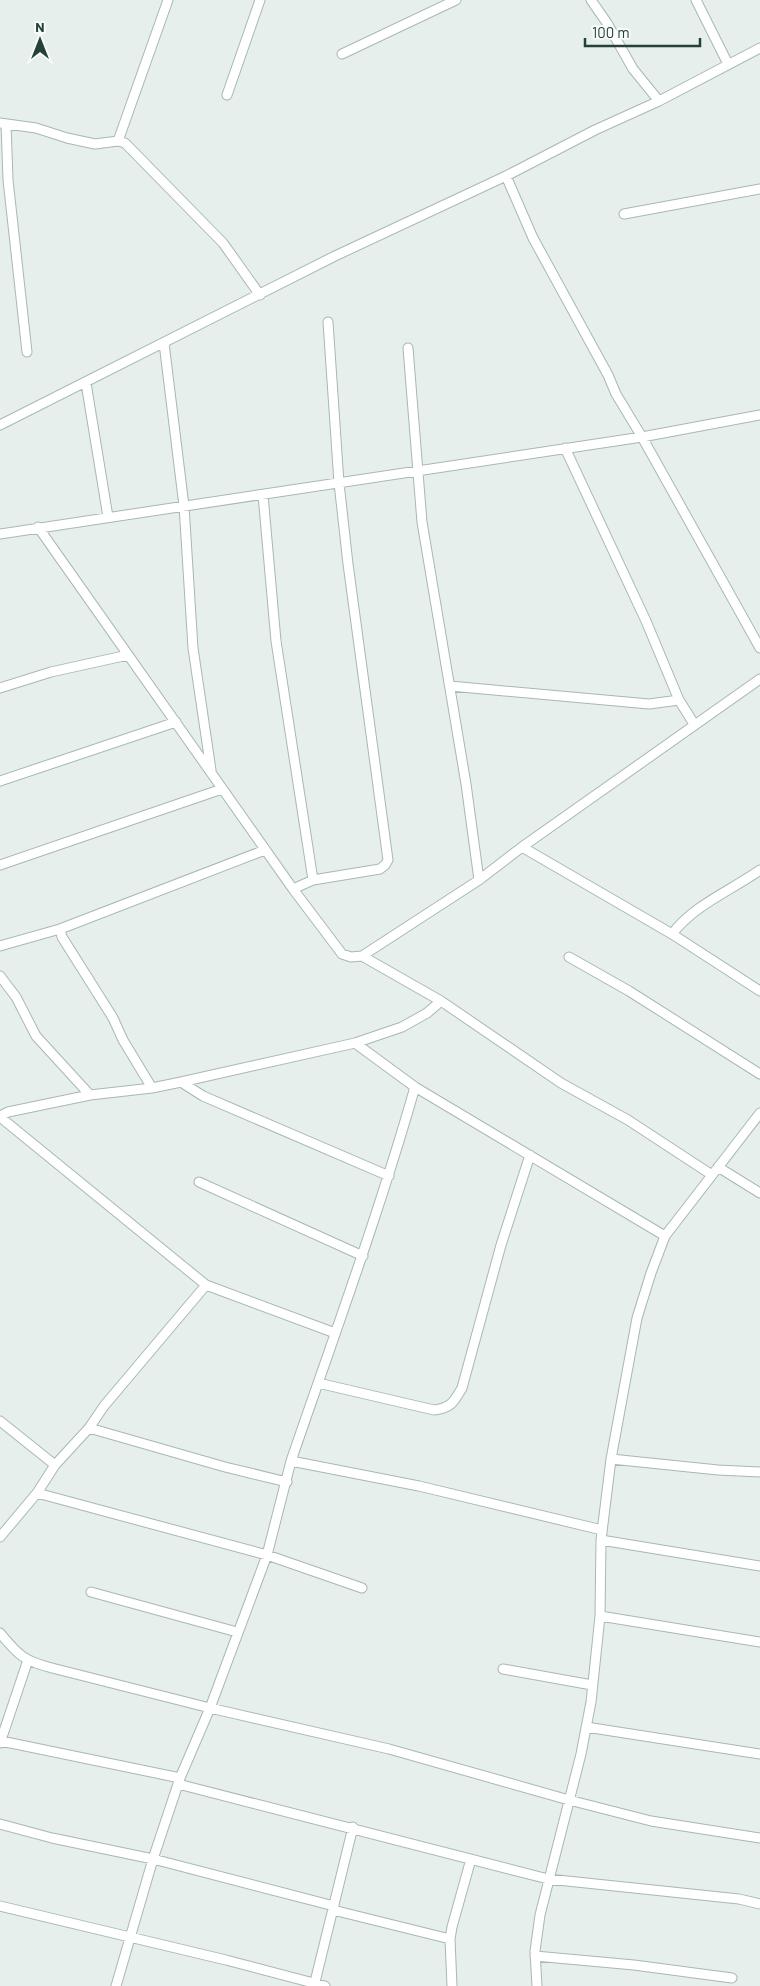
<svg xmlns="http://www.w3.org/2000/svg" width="760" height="1986" font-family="Barlow,sans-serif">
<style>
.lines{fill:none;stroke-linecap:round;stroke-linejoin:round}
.minor-casing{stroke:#a8b8b2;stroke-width:11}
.minor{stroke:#fff;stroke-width:9}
</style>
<rect width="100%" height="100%" fill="#e6efeb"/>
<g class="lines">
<defs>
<path id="minor" d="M591 0 607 23 633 69 659 101
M696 0 728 64
M342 54 456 0
M227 95 260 0
M0 123 36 128 67 138 95 144 118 141 125 143 223 243 260 295
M6 124 8 180 27 352
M118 141 168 0
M506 176 533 238 608 375 616 394 642 437 760 648
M624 214 760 189
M164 343 184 506 193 648 211 770
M408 348 422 522 466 784 479 880
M86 383 108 517
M0 425 335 256 506 176 595 130 659 101 760 48
M565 448 646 621 679 700 694 724
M263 495 276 641 313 880
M38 527 293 889 342 954 351 957 362 956 479 880 522 847 760 679
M0 534 642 437 760 415
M450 686 649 704 679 700
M0 688 51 672 128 655
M0 781 176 722
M522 847 672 934 760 991
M0 865 222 789
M293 889 313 880 380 869 385 865 388 860 348 564 339 483 328 322
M60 929 62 937 113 1018 123 1040 152 1088
M672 934C694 905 730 891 760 870
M0 946 60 929 265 850
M362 956 441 1001 561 1083 628 1120 712 1175
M569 957 629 991 760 1074
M0 976 16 997 36 1036 90 1095
M355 1043 415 1087 665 1236
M181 1082 203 1096 389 1176
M0 1116 8 1112 90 1095 152 1088 181 1082 355 1043 402 1027 427 1013 441 1001
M0 1117 206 1285 335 1333
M718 1167 760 1193
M199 1182 363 1256
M318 1383 434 1410C451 1408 454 1402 462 1388L501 1245 530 1155
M0 1421 55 1465
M89 1428 225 1467 287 1482
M611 1459 718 1470 760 1472
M291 1461C334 1336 379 1213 415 1087
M37 1493 267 1555 362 1588
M0 1537 37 1493 55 1465 89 1428 104 1406 206 1285
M601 1540 760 1566
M91 1592 237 1632
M600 1616 760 1642
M0 1633C18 1655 24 1661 52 1668L210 1708 389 1749 569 1800 651 1821 760 1838
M503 1669 592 1685
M586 1727 760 1754
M1 1741 180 1778
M0 1743 28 1660
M178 1784 548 1879 739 1899 760 1904
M0 1824 52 1838 153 1859 334 1906
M0 1906 226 1960 325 1986
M333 1910 450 1939
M535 1956 634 1965 732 1978
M116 1986 153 1859 180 1778 210 1708 267 1555 291 1461 419 1486 602 1530
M314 1986 353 1827
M452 1986 450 1939 452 1927 471 1859
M537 1986 535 1951 540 1915 581 1754 591 1702 600 1616 601 1540 611 1459 637 1318 651 1273 665 1236 760 1113"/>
</defs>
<!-- minor casing -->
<use href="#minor" class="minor-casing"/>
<!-- minor -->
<use href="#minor" class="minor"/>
</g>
<!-- north arrow -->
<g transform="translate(40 40)" stroke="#f7fbf9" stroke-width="4" paint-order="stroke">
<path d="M0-4L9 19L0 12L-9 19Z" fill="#24423a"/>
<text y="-8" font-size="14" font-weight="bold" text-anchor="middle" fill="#24423a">N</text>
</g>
<!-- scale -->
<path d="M585 38v8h115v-8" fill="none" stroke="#24423a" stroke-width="2.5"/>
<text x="592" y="38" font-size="15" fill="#24423a" stroke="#f7fbf9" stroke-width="4" paint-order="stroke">100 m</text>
</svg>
